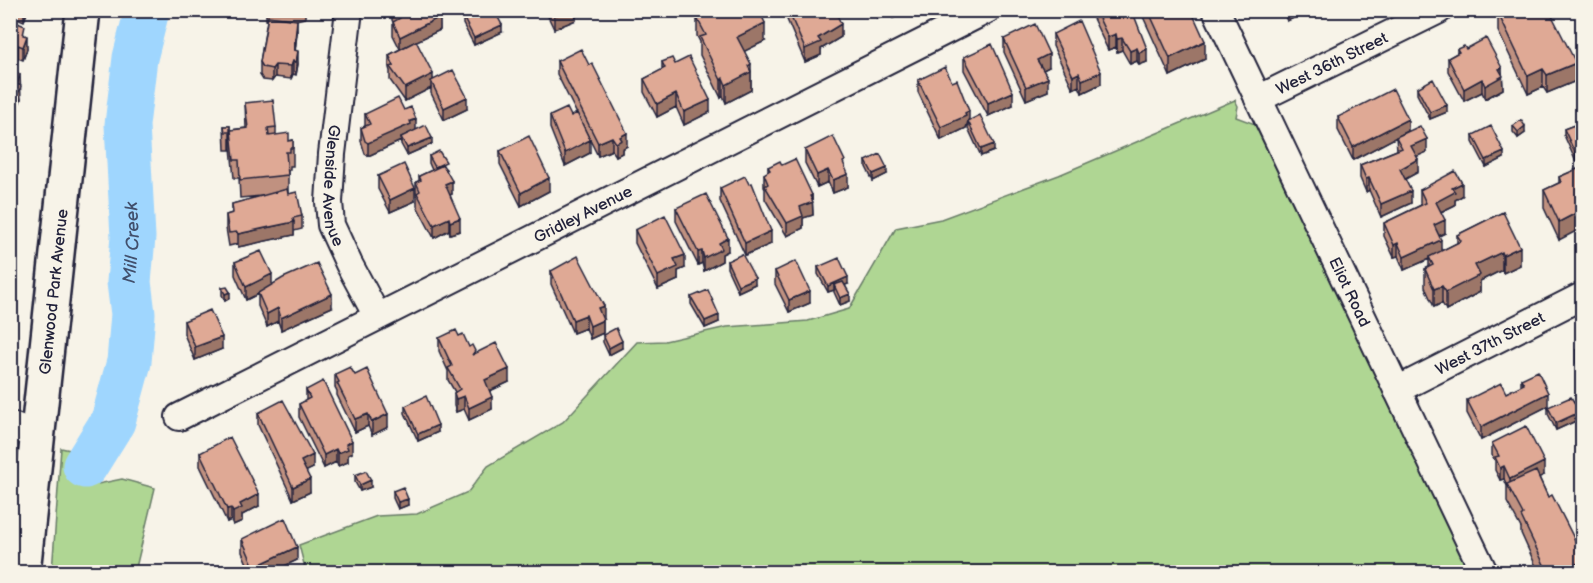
<svg xmlns="http://www.w3.org/2000/svg" width="1593" height="583" font-family="'Balsamiq Sans',sans-serif">
<style>
.green{fill:#afd693;stroke:#687c67;stroke-width:1.5}
.lines{fill:none;stroke-linecap:round;stroke-linejoin:round}
.river{stroke:#9fd6fe;stroke-width:45}
.minor-casing{stroke:#22223b;stroke-width:30}
.secondary-casing{stroke:#22223b;stroke-width:38}
.minor{stroke:#f7f3e8;stroke-width:26}
.secondary{stroke:#f7f3e8;stroke-width:33}
.wall{fill:#c09180;stroke:#22223b;stroke-width:1.5}
.shaded-wall{fill:#9c7668;stroke:#22223b;stroke-width:1.5}
.building{fill:#dfa995;stroke:#22223b;stroke-width:1.5}
.labels{text-anchor:middle;stroke-width:5;stroke-linejoin:round;paint-order:stroke}
.street-label{font-size:16px;fill:#22223b;stroke:#f7f3e8}
.water-label{font-size:18px;font-style:italic;fill:#414f6c;stroke:#f7f3e8}
</style>
<rect width="100%" height="100%" fill="#f7f3e8"/>
<filter id="ink" filterUnits="userSpaceOnUse"><feTurbulence type="fractalNoise" baseFrequency=".0167" numOctaves="2"/><feDisplacementMap in="SourceGraphic" scale="12" xChannelSelector="R" yChannelSelector="G"/><feConvolveMatrix kernelMatrix="1 2 1 2 8 2 1 2 1" color-interpolation-filters="sRGB"/></filter>
<g filter="url(#ink)">
<!-- green -->
<path class="green" d="M1235 100 1238 106 1236 117 1255 124 1258 130 1470 572H306L299 545 377 516 417 514 468 492 488 466 563 422 637 342 665 341 727 327 808 321 849 309 896 228 941 219 1059 175Z
M61 448 75 451 98 484 122 479 155 488 135 572H52Z"/>
<g class="lines">
<!-- river -->
<path class="river" id="s1" d="M85 466 113 421 129 362 133 314 129 282 133 237 127 125 135 58 147 10"/>
<defs>
<g id="minor">
<path id="s2" d="M349 10 332 154 329 202 331 225 349 264 377 316"/>
<path id="s3" d="M1216 10 1484 572"/>
<path id="s4" d="M1258 99 1439 10"/>
<path id="s5" d="M1397 390 1582 296"/>
<path id="s6" d="M179 417 987 10"/>
<path d="M10 425 38 436"/>
</g>
<g id="secondary">
<path id="s7" d="M23 572 83 10"/>
</g>
</defs>
<!-- minor casing -->
<use href="#minor" class="minor-casing"/>
<!-- secondary casing -->
<use href="#secondary" class="secondary-casing"/>
<!-- minor -->
<use href="#minor" class="minor"/>
<!-- secondary -->
<use href="#secondary" class="secondary"/>
</g>
<!-- wall -->
<path class="wall" d="M10 10H28L24 21 10 15Z
M266 10H305V18L296 20 297 33 295 50 298 64 296 75 293 74 291 79 275 77 272 81 263 80 260 75V62L267 20H266Z
M392 10H439L440 30 416 41 433 79 467 109 444 120 431 93V88L405 101 390 80V71L389 68V55L400 49 393 35V22L392 20Z
M545 10H576V20L554 29Z
M786 10H835L841 37 821 49V55L805 62 786 17Z
M874 10H907V12L893 18 890 12 877 19Z
M1089 10H1132L1147 62 1139 65 1137 61 1130 64 1122 50 1117 52 1116 47 1108 50Z
M1140 10H1191L1205 59 1170 76Z
M1282 10H1311L1287 21Z
M1498 13 1576 81 1547 93 1543 87 1528 94 1498 31Z
M463 17 502 32 474 45 463 24Z
M697 18 765 41 744 51 751 71V90L726 103 723 96 721 98 700 55V42L697 36Z
M10 20 25 35 27 49 23 60 18 58 14 68 10 66Z
M1053 34 1101 84 1082 93 1079 86 1073 89 1053 46Z
M1004 39 1049 67 1043 70 1048 91 1026 100 1004 52Z
M1457 49H1466L1502 74 1503 89 1485 99 1482 92 1464 101 1448 71V58L1457 53Z
M964 57 1013 105 988 116 964 70Z
M557 61 627 146 622 149V153L616 156 612 150 598 156 557 74Z
M662 62 675 64 710 112 684 125 676 107 657 117 644 92V79L662 70Z
M10 70 21 99 14 117 10 116Z
M918 80 969 121 994 151 981 156 968 128V125L966 126V128L941 140 918 92Z
M1417 88 1447 112 1430 119 1417 94Z
M1582 93V112L1577 103V96Z
M245 103 276 127V135L289 141 293 140V166H290V170H288V193L302 216V229L294 231V235L238 247 237 244 229 246 226 228V215L232 213V204L262 196 240 198 239 178H234L231 148V130L246 128Z
M365 114 416 130 432 144 407 155 401 144V141L368 156 365 154 361 141V128L365 126Z
M550 116 590 153 565 166 550 128Z
M1338 117 1408 131 1427 152 1416 156 1418 172 1405 179 1411 203 1381 217 1369 190 1366 192 1360 178V165L1397 150 1396 137 1353 160 1338 130Z
M10 120 17 123V147L13 157 10 156Z
M1582 122V158L1576 162 1564 135V129Z
M224 126H230V150H225Z
M1513 126 1525 133 1518 138 1513 132Z
M1473 135 1504 158 1486 167 1473 142Z
M805 150 845 168 848 187 833 193 828 182 817 187 805 163Z
M500 151 549 191 521 206 500 164Z
M429 156 446 169 452 194 450 195 460 231 450 234 449 230 434 238 417 206V197L416 195V182L419 181V176L432 170 429 163Z
M866 161 887 174 873 181 866 167Z
M782 165 812 195 813 215 803 218V228L787 236 765 199V189L764 187V174L768 172V167Z
M1582 167 1559 240 1544 208V190L1559 183V177Z
M378 176 415 201 390 212 378 189Z
M720 188 771 244 745 255 720 201Z
M1420 190 1462 196 1455 200V205L1441 212 1445 233 1439 236 1441 251 1457 243V235L1503 212 1520 265 1503 273 1502 270 1480 281V292L1446 310 1442 303 1434 307 1425 287V269L1429 267V259L1404 270 1398 256 1394 257 1384 236V223L1421 205 1420 203Z
M676 208 728 251 722 254V261L704 271 702 263 698 265 676 221Z
M635 230 685 268 678 271V280L658 289 635 243Z
M727 261 755 284 738 292 727 268Z
M235 262 272 285 332 307 281 330 278 321 267 327 258 306V294L246 300 235 275Z
M818 267 848 284 845 285 850 301 840 305 834 292V290L828 292 818 274Z
M551 271 604 319H603V333L590 339 586 328 573 333 551 284Z
M775 271 810 303 789 312 775 284Z
M222 288 230 298 225 301 222 295Z
M691 297 719 322 705 328 691 304Z
M184 321 222 349 195 360 184 334Z
M603 335 622 348 609 355 603 342Z
M459 336 475 354 509 382 490 391 492 409 469 420 464 409 456 412 454 406V393L455 392 448 380V371L439 351V338Z
M1582 347V376L1576 363V350Z
M335 374 355 375 388 427 372 435 368 426 355 432 337 395V391L335 387Z
M1521 379 1548 406 1481 440 1467 413V400L1506 393 1521 386Z
M306 390 352 453 348 455V462L338 466 336 462 324 468 299 417V404L306 401Z
M405 406 438 432 418 441 405 413Z
M1548 407 1580 419 1556 430 1548 414Z
M258 413 313 468 306 471 310 492 293 500 258 425Z
M1492 443 1544 475 1539 477 1582 573H1539L1521 533V528L1507 502V486L1504 479 1500 480 1495 470V461L1492 455Z
M200 453 259 506 242 515V521L233 525 231 520 227 522 200 466Z
M355 475 371 487 360 491 355 482Z
M393 491 408 505 398 509 393 498Z
M242 539 297 560 270 573H251L242 552Z"/>
<!-- shaded-wall -->
<path class="shaded-wall" d="M24 10H28L24 21Z
M569 10H576V20L554 29V16Z
M877 10H890V12L877 19Z
M893 10H907V12L893 18Z
M1287 10H1311L1287 21Z
M440 17V30L400 49V37Z
M297 20V33L294 63V50Z
M765 23V41L737 55V37Z
M841 24V37L821 49V55L805 62V49L818 38Z
M502 25V32L474 45V38Z
M1116 34V47L1108 50V37Z
M27 36V49L23 60V47Z
M1122 38V50L1117 52V39Z
M1205 41V59L1170 76V58Z
M18 45V58L14 68V55Z
M1137 48V61L1130 64V51Z
M1147 49V62L1139 65V53Z
M298 51V64L296 75V62Z
M1049 54V67L1037 73V60Z
M293 61V74L291 79V66Z
M1576 63V81L1547 93V75Z
M751 64V90L726 103V85L748 66Z
M275 65V77L272 81V69Z
M1502 68 1503 89 1485 99V86L1499 69Z
M1543 69V87L1528 94V76Z
M1101 72V84L1082 93V80Z
M1079 73V86L1073 89V76Z
M20 74 21 99 14 117V104L17 84Z
M433 74V85L431 81V88L405 101V88Z
M723 78V96L721 98V80Z
M1048 78V91L1026 100V87Z
M1482 79V92L1464 101V89Z
M1013 92V105L988 116V103Z
M676 94V107L657 117V104Z
M467 97V109L444 120V108Z
M710 100V112L684 125V112Z
M1447 105V112L1430 119V112Z
M969 111V124L968 121 966 128 941 140V127Z
M416 119V131L401 137V141L368 156V143Z
M1408 119V131L1353 160V147Z
M17 123V147L13 157V133Z
M1525 126V133L1518 138V132Z
M627 133V146L622 149V153L616 156V143L620 137Z
M612 137V150L598 156V143Z
M432 138V144L407 155V148Z
M1427 139V152L1411 159V146Z
M590 140V153L565 166V153Z
M994 144V151L981 156V149Z
M1504 152V158L1486 167V160Z
M1582 152V158L1576 162V155Z
M1418 159V172L1400 182V169Z
M887 168V174L873 181V174Z
M13 170V194L10 201V175Z
M828 170V182L817 187V175Z
M848 174V187L833 193V180Z
M549 178V191L521 206V193Z
M1369 178V190L1366 192V179Z
M452 181V194L445 197V184Z
M1462 183V196L1455 200V205L1436 214V202L1452 188Z
M415 188V201L390 212V200Z
M1411 191V203L1381 217V204Z
M812 195 813 215 803 218V228L787 236V223L800 207 810 196Z
M1582 210V228L1559 240V222Z
M449 218V230L434 238V225Z
M460 218V231L450 234V222Z
M1445 220V233L1434 238V225Z
M294 222V235L238 247V234Z
M771 231V244L745 255V243Z
M728 238V251L722 254V261L704 271V258L719 243Z
M1441 240V253L1429 257V259L1404 270V257Z
M1398 243V256L1394 257V245Z
M1520 247V265L1503 273V255Z
M702 251V263L698 265V252Z
M1502 252V270L1480 281V292L1446 310V292L1475 265Z
M685 255V268L678 271V280L658 289V276L674 259Z
M272 274V287L246 300V287Z
M848 277V284L836 289 834 285V290L828 292V286Z
M755 278V284L738 292V285Z
M1442 286V303L1434 307V289Z
M810 291V303L789 312V300Z
M230 292V298L225 301V294Z
M332 294V307L281 330V318Z
M850 294V301L840 305V298Z
M604 306V319L598 321V308Z
M278 308V321L267 327V314Z
M586 315V328L573 333V320Z
M719 315V322L705 328V321Z
M603 320V333L590 339V326Z
M222 337V349L195 360V347Z
M622 341V348L609 355V348Z
M509 369V382L485 393V380Z
M1548 393V406L1481 440V427Z
M464 396V409L456 412V399Z
M492 397V409L469 420V408Z
M1580 412V419L1556 430V423Z
M368 414V426L355 432V419Z
M388 414V427L372 435V422Z
M438 425V432L418 441V434Z
M352 441V453L348 455V462L338 466V453L346 444Z
M336 449V462L324 468V455Z
M313 455V468L301 474V461Z
M1544 462V475L1511 491 1510 489V479Z
M1504 466V479L1500 480V468Z
M310 479V492L293 500V487Z
M371 480V487L360 491V485Z
M259 494V506L242 515V521L233 525V512L240 504Z
M408 499V505L398 509V502Z
M231 508V520L227 522V509Z
M297 547V560L270 573H254V567Z
M1582 561V573H1559Z"/>
<!-- building -->
<path class="building" d="M394 10H437L440 17 400 37 393 22 400 18Z
M477 10H494L502 25 474 38 463 17Z
M551 10H569L554 16Z
M713 10H759L765 23 737 37 751 64 748 66 751 72 726 85 723 78 721 80 700 37 706 35 697 18Z
M788 10H835L841 24 818 38 821 42 805 49Z
M1095 10H1132L1147 49 1139 53 1137 48 1130 51 1122 38 1117 39 1116 34 1108 37Z
M1148 10H1191L1205 41 1170 58Z
M1504 10H1549L1576 63 1547 75 1543 69 1528 76 1498 13Z
M268 16 297 20 294 50 298 51 296 62 293 61 291 66 275 65 272 69 263 67 260 62Z
M10 20 25 26 23 35 27 36 23 47 18 45 14 55 10 54Z
M1079 21 1101 72 1082 80 1079 73 1073 76 1053 34Z
M1035 24 1049 54 1037 60 1048 78 1026 87 1004 39Z
M1486 38 1502 68 1499 69 1503 76 1485 86 1482 79 1464 89 1448 58 1459 52 1457 49 1464 46 1466 49Z
M416 41 433 74 405 88 390 67 394 66 389 55Z
M992 44 1013 92 988 103 964 57Z
M581 49 589 65 592 63 627 133 620 137 622 140 616 143 612 137 598 143 557 61Z
M689 57 710 100 684 112 676 94 657 104 644 79 665 68 662 62 672 58 675 64Z
M945 67 952 82 957 80 969 111 965 113 966 116 941 127 918 80Z
M10 70 20 74 17 84 21 86 14 104 10 103Z
M453 70 467 97 444 108 431 81Z
M1433 79 1447 105 1430 112 1417 88Z
M1393 89 1408 119 1353 147 1338 117Z
M1582 93V105L1577 96Z
M398 98 404 110 411 107 416 119 410 121 411 124 368 143 365 141 361 128 370 124 365 114Z
M273 100 276 127 268 128 269 136 289 133V141L293 140V148H290V152H286L288 175 240 180 239 160H234L231 130 248 128 245 103Z
M567 108 571 116 577 113 590 140 565 153 550 116Z
M980 115 994 144 981 149 968 121Z
M10 120 17 123 13 133 17 135 13 144 10 143Z
M1521 120 1525 126 1518 132 1513 126Z
M1582 122V152L1576 155 1564 129Z
M426 125 432 138 407 148 401 137Z
M224 126H230V132H225Z
M1420 126 1427 139 1411 146 1418 159 1400 169 1411 191 1381 204 1369 178 1366 179 1360 165 1402 148 1396 137Z
M1491 126 1504 152 1486 160 1473 135Z
M529 136 549 178 521 193 500 151Z
M833 136 845 161 843 162 848 174 833 180 828 170 817 175 805 150Z
M439 151 446 162 435 167 429 156Z
M880 154 887 168 873 174 866 161Z
M795 159 812 195 810 196 813 202 800 207 803 216 787 223 765 186 768 184 764 174 770 170 768 167 780 161 782 165Z
M404 164 415 188 390 200 378 176Z
M443 165 452 181 445 184 460 218 450 222 449 218 434 225 417 193 420 191 416 182 421 180 419 176Z
M1582 167V210L1559 222 1544 190 1561 182 1559 177Z
M1455 171 1462 183 1452 188 1455 192 1436 202 1445 220 1434 225 1441 240 1404 257 1398 243 1394 245 1384 223 1426 203 1420 190Z
M745 176 749 184 752 183 771 231 745 243 720 188Z
M287 189 288 194 297 192 302 216 293 218 294 222 270 227 238 234 237 232 229 233 226 215 233 213 232 204Z
M706 194 728 238 719 243 722 249 704 258 702 251 698 252 676 208Z
M1503 212 1520 247 1503 255 1502 252 1475 265 1480 275 1446 292 1442 286 1434 289 1425 269 1433 265 1429 257 1461 241 1457 235Z
M665 215 685 255 674 259 678 267 658 276 635 230Z
M261 251 272 274 246 287 235 262Z
M742 254 755 278 738 285 727 261Z
M578 256 604 306 598 308 603 320 590 326 586 315 573 320 551 271Z
M839 258 848 277 828 286 818 267Z
M796 261 810 291 789 300 775 271Z
M317 263 332 294 281 318 278 308 267 314 258 293 283 278Z
M843 282 850 294 840 298 834 285Z
M227 287 230 292 225 294 222 288Z
M708 290 719 315 705 321 691 297Z
M210 310 222 337 195 347 184 321Z
M616 328 622 341 609 348 603 335Z
M456 330 459 336 463 334 469 347 472 345 475 351 472 355 496 343 509 369 485 380 492 397 469 408 464 396 456 399 454 393 460 389 448 368 452 366 439 338Z
M1582 347V363L1576 350Z
M350 367 355 375 367 369 388 414 372 422 368 414 355 419 337 383 339 382 335 374Z
M1538 371 1548 393 1481 427 1467 400 1501 383 1506 393 1524 384 1521 379Z
M323 381 352 441 346 444 348 449 338 453 336 449 324 455 299 404 310 398 306 390Z
M426 396 438 425 418 434 405 406Z
M1571 397 1580 412 1556 423 1548 407Z
M283 400 313 455 301 461 310 479 293 487 258 413Z
M1526 426 1544 462 1510 479 1504 466 1500 468 1495 457 1499 456 1492 443Z
M230 437 259 494 240 504 242 508 233 512 231 508 227 509 200 453Z
M366 471 371 480 360 485 355 475Z
M1536 471 1548 497 1552 495 1582 554V561L1559 573H1548L1521 516 1523 514 1507 484Z
M403 487 408 499 398 502 393 491Z
M285 518 297 547 254 567 242 539Z"/>
</g>
<g class="labels">
<!-- street labels -->
<g class="street-label">
<text dy="6" stroke="none"><textPath href="#s4" startOffset="82">West 36th Street</textPath></text>
<text dy="6" stroke="none"><textPath href="#s2" startOffset="177">Glenside Avenue</textPath></text>
<text dy="6" stroke="none"><textPath href="#s6" startOffset="452">Gridley Avenue</textPath></text>
<text dy="6" stroke="none"><textPath href="#s3" startOffset="312">Eliot Road</textPath></text>
<text dy="6" stroke="none"><textPath href="#s7" startOffset="282">Glenwood Park Avenue</textPath></text>
<text dy="6" stroke="none"><textPath href="#s5" startOffset="104">West 37th Street</textPath></text>
</g>
<!-- water labels -->
<g class="water-label">
<text dy="6" stroke="none"><textPath href="#s1" startOffset="234">Mill Creek</textPath></text>
</g>
</g>
<!-- margin -->
<rect width="1593" height="583" fill="none" stroke="#f7f3e8" stroke-width="36"/>
<rect x="18" y="18" width="1557" height="547" fill="none" stroke="#22223b" stroke-width="2" filter="url(#ink)"/>
</svg>
